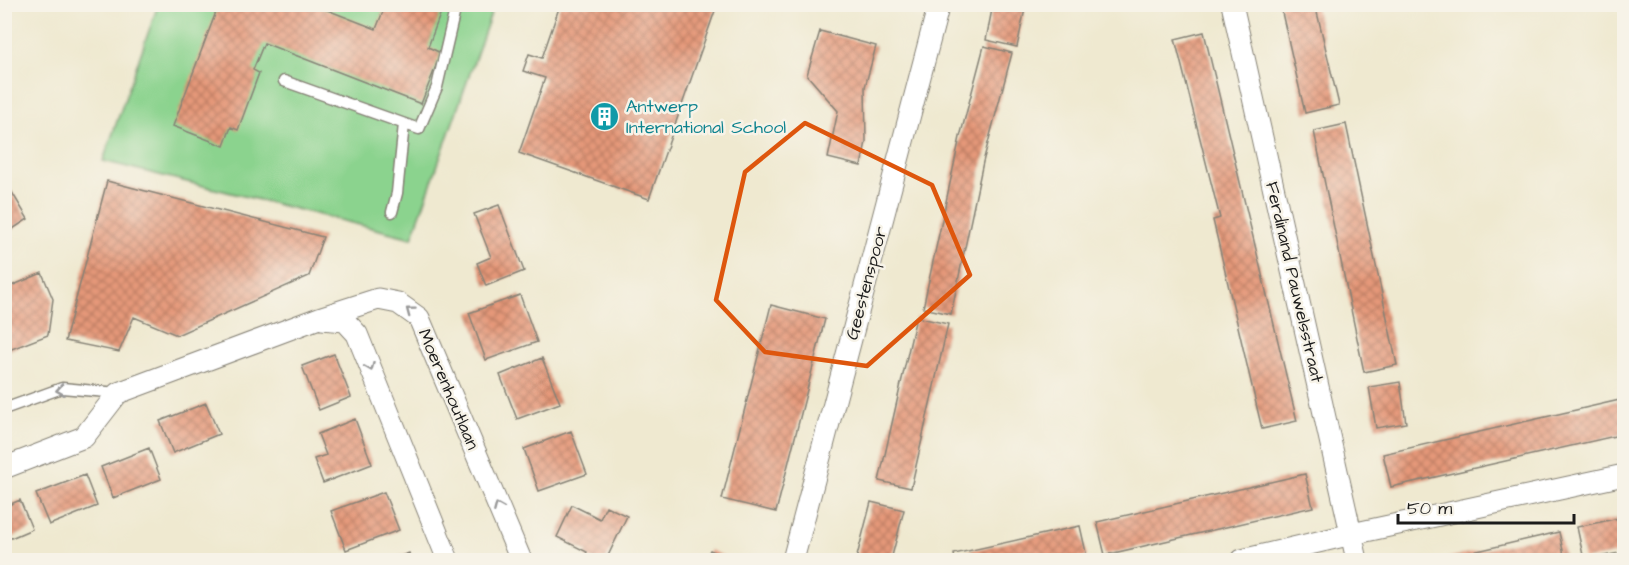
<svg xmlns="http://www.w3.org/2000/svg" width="1629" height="565" font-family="'Architects Daughter',sans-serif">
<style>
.garden{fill:#8bd38e;stroke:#547855;stroke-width:1.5}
.building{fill:url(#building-cross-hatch)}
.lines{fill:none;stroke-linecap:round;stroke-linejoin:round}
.lane-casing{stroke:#868276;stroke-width:13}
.street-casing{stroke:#868276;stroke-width:23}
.lane{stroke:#fff;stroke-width:10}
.street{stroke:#fff;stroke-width:21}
.oneway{stroke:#999}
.marked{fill:none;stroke:#de560d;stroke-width:4.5;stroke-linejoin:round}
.labels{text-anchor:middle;stroke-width:5;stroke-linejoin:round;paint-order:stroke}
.culture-label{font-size:18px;fill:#0d838f;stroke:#f7f3e8;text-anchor:start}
.street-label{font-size:18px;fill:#1c1c1c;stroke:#f7f3e8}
</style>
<defs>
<pattern id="building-cross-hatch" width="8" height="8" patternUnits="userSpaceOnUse" patternTransform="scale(1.5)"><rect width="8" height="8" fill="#e59879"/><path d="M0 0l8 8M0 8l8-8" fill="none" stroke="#b97b62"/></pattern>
</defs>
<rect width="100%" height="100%" fill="#f7f3e8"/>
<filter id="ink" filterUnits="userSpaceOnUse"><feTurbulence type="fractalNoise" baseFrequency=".0167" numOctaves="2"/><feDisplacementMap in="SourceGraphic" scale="12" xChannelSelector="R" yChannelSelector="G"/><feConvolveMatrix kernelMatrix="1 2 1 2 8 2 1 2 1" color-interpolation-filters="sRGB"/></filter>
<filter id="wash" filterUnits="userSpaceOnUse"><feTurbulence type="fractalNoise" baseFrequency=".008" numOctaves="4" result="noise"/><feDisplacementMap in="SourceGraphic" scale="24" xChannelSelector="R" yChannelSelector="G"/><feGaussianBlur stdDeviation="1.35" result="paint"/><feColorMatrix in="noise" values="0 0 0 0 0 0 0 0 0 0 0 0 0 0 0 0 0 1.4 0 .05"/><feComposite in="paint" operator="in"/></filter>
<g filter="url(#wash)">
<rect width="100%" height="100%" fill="#efe9d0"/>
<!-- garden -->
<path class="garden" d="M158 5H494L412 238 103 161Z"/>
<g id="blocks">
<!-- building -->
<path class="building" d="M219 4H312L376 29 386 4H444L428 47 441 53 421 104 264 43 253 70 259 73 238 130 231 127 224 146 173 126Z
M993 4H1026L1017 47 986 40Z
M1280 4H1315L1339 105 1305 113Z
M560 5H717L649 199 519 153 545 78 523 71 529 54 542 58Z
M820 31 876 46 865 87 866 142 861 166 828 158 838 111 807 75Z
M1204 32 1297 421 1262 429 1213 220 1220 218 1175 39Z
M984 46 1012 53 983 162 951 314 923 308 960 137Z
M1346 124 1397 365 1364 372 1314 131Z
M107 181 323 237 309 276 177 335 134 317 119 352 65 341Z
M10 189 28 219 5 234V192Z
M499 205 524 271 486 286 477 263 491 257 474 214Z
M42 273 53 299 48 335 4 352V289Z
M520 295 537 342 486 360 469 313Z
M771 305 825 319 776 512 722 499Z
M916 317 948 324 911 488 879 481Z
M334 354 351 397 319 410 302 366Z
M542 358 560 403 517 419 500 375Z
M1400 382 1406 423 1376 428 1369 387Z
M1624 399V434L1391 487 1383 454Z
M206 403 219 434 173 453 160 421Z
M355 419 372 464 323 483 314 459 326 455 318 434Z
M571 431 587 474 539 491 524 449Z
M149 448 161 479 113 498 101 467Z
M1305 474 1313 507 1105 555 1097 522Z
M85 475 97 506 49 525 36 494Z
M384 492 399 530 346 550 331 511Z
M20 500 32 529 4 541V507Z
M871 502 904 510 891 560H856Z
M572 505 600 519 606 506 627 516 606 560H594L585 556 587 552 557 537Z
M1624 517V552L1584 560 1577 527Z
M1080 526 1087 557 1071 560H955L954 554Z
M1559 532 1565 560H1443L1452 557Z
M710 550 732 560H705Z
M409 553 411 560H390Z"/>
</g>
</g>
<g filter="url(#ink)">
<use href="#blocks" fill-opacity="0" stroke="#868276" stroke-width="1.5"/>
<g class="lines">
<defs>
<path id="lane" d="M284 81 419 129 437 87 454 14 458 4
M392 212 397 193 404 124
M4 409 62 388 118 393"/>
<path id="street" d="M1232 4 1357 560
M322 319 345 321 357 334 448 560
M4 468 84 437 118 393 319 318 378 299 398 303 419 318 521 560
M793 560 939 4
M1242 560 1352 534 1624 475"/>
</defs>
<!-- lane casing -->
<use href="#lane" class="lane-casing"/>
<!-- street casing -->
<use href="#street" class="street-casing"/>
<!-- lane -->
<use href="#lane" class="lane"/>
<!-- street -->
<use href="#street" class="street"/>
</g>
<!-- one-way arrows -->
<defs><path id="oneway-chevron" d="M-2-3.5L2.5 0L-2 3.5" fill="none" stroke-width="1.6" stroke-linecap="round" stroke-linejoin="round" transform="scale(1.5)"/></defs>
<g class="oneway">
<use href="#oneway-chevron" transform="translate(410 311) rotate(-143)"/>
<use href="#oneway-chevron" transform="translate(370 367) rotate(68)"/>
<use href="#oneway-chevron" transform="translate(60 390) rotate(171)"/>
<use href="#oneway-chevron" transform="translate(498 507) rotate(-113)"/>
</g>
</g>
<!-- marked area -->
<path class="marked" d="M805 123 932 185 970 275 867 366 765 352 716 300 745 172Z"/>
<!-- icons -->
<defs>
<symbol id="building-disc" viewBox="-11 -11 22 22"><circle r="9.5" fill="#0f9aa8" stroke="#f7f3e8"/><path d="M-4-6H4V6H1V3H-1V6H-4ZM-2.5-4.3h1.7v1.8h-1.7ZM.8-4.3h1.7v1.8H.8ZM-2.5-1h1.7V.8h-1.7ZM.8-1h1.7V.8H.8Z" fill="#fff"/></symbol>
</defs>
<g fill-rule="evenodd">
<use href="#building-disc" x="588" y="100" width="33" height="33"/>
</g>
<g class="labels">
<!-- culture labels -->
<g class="culture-label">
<text x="626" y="112">Antwerp<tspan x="626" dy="21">International School</tspan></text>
</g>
<!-- street labels -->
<g class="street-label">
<text transform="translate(1295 282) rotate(77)" y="6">Ferdinand Pauwelsstraat</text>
<text transform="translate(866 283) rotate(-75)" y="6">Geestenspoor</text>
<text transform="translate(449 389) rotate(67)" y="6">Moerenhoutlaan</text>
</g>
</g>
<!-- margin -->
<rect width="1629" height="565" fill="none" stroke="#f7f3e8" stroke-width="24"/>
<!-- scale -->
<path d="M1398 514v9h176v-9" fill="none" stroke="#1c1c1c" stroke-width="3"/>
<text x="1407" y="514" font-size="18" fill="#1c1c1c" stroke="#f7f3e8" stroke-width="4.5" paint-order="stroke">50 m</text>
</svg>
